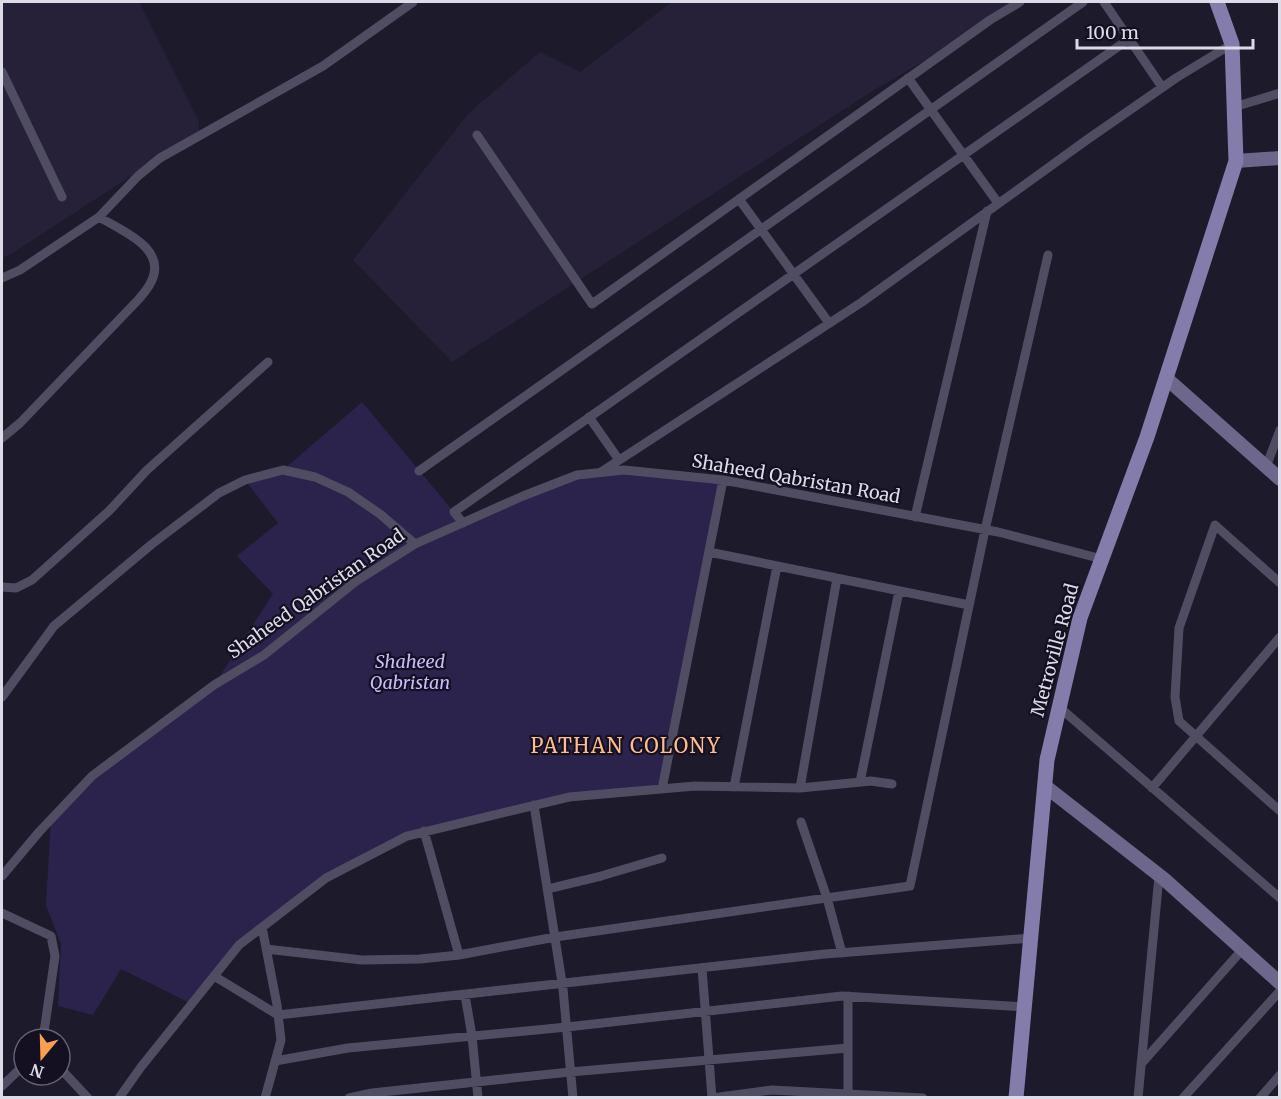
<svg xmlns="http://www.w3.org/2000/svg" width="1281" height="1099" font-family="Merriweather,serif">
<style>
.built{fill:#262139}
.green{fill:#2c234c}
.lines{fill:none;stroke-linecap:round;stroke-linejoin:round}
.street{stroke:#504d63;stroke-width:9}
.secondary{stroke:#6d678c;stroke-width:14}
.primary{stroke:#847cab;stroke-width:15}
.labels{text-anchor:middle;stroke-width:4.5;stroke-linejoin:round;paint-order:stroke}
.street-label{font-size:18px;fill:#dcdbe8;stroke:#141022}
.park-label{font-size:18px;font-style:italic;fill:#c7bdfe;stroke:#141022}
.neighbourhood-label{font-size:20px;letter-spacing:1.5px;fill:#febd8a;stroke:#141022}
</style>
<rect width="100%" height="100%" fill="#1d1a2c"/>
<!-- built -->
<path class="built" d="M2 2H139L199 122V132L11 254 2 258Z
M672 2H1026L874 90 452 362 353 260 468 114 540 52 580 72Z"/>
<!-- green -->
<path class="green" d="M362 402 463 523 577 475 624 470 719 480 662 789 568 797 407 836 326 878 239 945 192 1004 121 969 93 1015 58 1006 61 944 46 905 51 819 92 776 214 685 273 594 237 556 278 523 245 480 283 470Z"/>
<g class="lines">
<!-- street -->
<path class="street" d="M1104 2 1162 87
M2 72 62 197
M908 78 998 203
M1234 107 1280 93
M477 135 592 304 990 20 1020 2
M739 199 829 323
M2 278 20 270 99 217 138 176 160 158 323 66 413 2
M589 417 619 460
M2 438 20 423 138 300C142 295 147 290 150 284 170 249 122 231 99 217
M1266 467 1280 430
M419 471 1083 2
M601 472 862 302 1088 139 1176 78 1232 44
M915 517 987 211
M463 523 454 512 1129 39
M709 552 969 605
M1280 583 1215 525 1179 628 1175 697 1179 721 1280 811
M2 587 16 588 32 580 109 511 147 470 268 362
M2 697 54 626 152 544 219 493 245 480 283 470 315 477 348 492 380 514 415 544
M1059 707 1280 898
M860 782 899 591
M734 787 777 566
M800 788 837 578
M1152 788 1280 637
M662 789 723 480
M534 805 563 989 573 1098
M801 822 827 898 842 953
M424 831 459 955
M2 876 39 832 92 776 214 685 264 655 355 582 415 544 523 496 577 475 624 470 723 480 998 532 1102 559
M547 889 601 876 662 858
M2 913 51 936 55 956 43 1039
M262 927 277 1005 281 1040 265 1098
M266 949 362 960 420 959 459 955 555 937 910 886 985 530 1048 255
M702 968 712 1098
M214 976 278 1015 825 954 1032 938
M465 995 472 1036 478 1098
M848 996V1098
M275 1061 348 1048 567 1027 842 996 1025 1007
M1141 1064 1242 950
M60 1068 88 1098
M2 1086 24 1065
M119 1098 141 1067 239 945 326 878 407 836 569 797 695 786 800 788 871 781 892 784
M349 1098 372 1093 570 1072 848 1048
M712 1098 772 1090 923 1098
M1138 1098 1159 876
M1183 1098 1280 991
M1260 1098 1280 1075"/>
<!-- secondary -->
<path class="secondary" d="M1236 161 1280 158
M1166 378 1280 479
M1045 786 1164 879 1280 983"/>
<!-- primary -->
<path class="primary" d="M1016 1098 1047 760 1080 618 1147 437 1236 161 1232 44 1217 2"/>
</g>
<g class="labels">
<!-- street labels -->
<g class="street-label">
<text transform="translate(796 479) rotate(10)" y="6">Shaheed Qabristan Road</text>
<text transform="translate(316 594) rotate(-35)" y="6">Shaheed Qabristan Road</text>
<text transform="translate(1055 650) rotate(-75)" y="6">Metroville Road</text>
</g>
<!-- park labels -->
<g class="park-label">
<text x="410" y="668">Shaheed<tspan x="410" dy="21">Qabristan</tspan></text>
</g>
<!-- neighbourhood labels -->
<g class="neighbourhood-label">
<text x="626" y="753">PATHAN COLONY</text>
</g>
</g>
<!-- border -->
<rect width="1281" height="1099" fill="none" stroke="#dcdbe8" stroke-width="6"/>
<!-- north arrow -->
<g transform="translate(42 1057) rotate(199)"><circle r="28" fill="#141022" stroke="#646171" stroke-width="1.5"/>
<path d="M0-4.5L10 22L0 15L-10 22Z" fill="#fa9f4f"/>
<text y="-9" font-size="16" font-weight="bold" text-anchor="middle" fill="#dcdbe8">N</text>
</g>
<!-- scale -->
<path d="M1077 39v9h176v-9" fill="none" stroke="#dcdbe8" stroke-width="3"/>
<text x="1086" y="39" font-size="18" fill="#dcdbe8" stroke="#141022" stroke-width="4.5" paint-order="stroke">100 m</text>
</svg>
